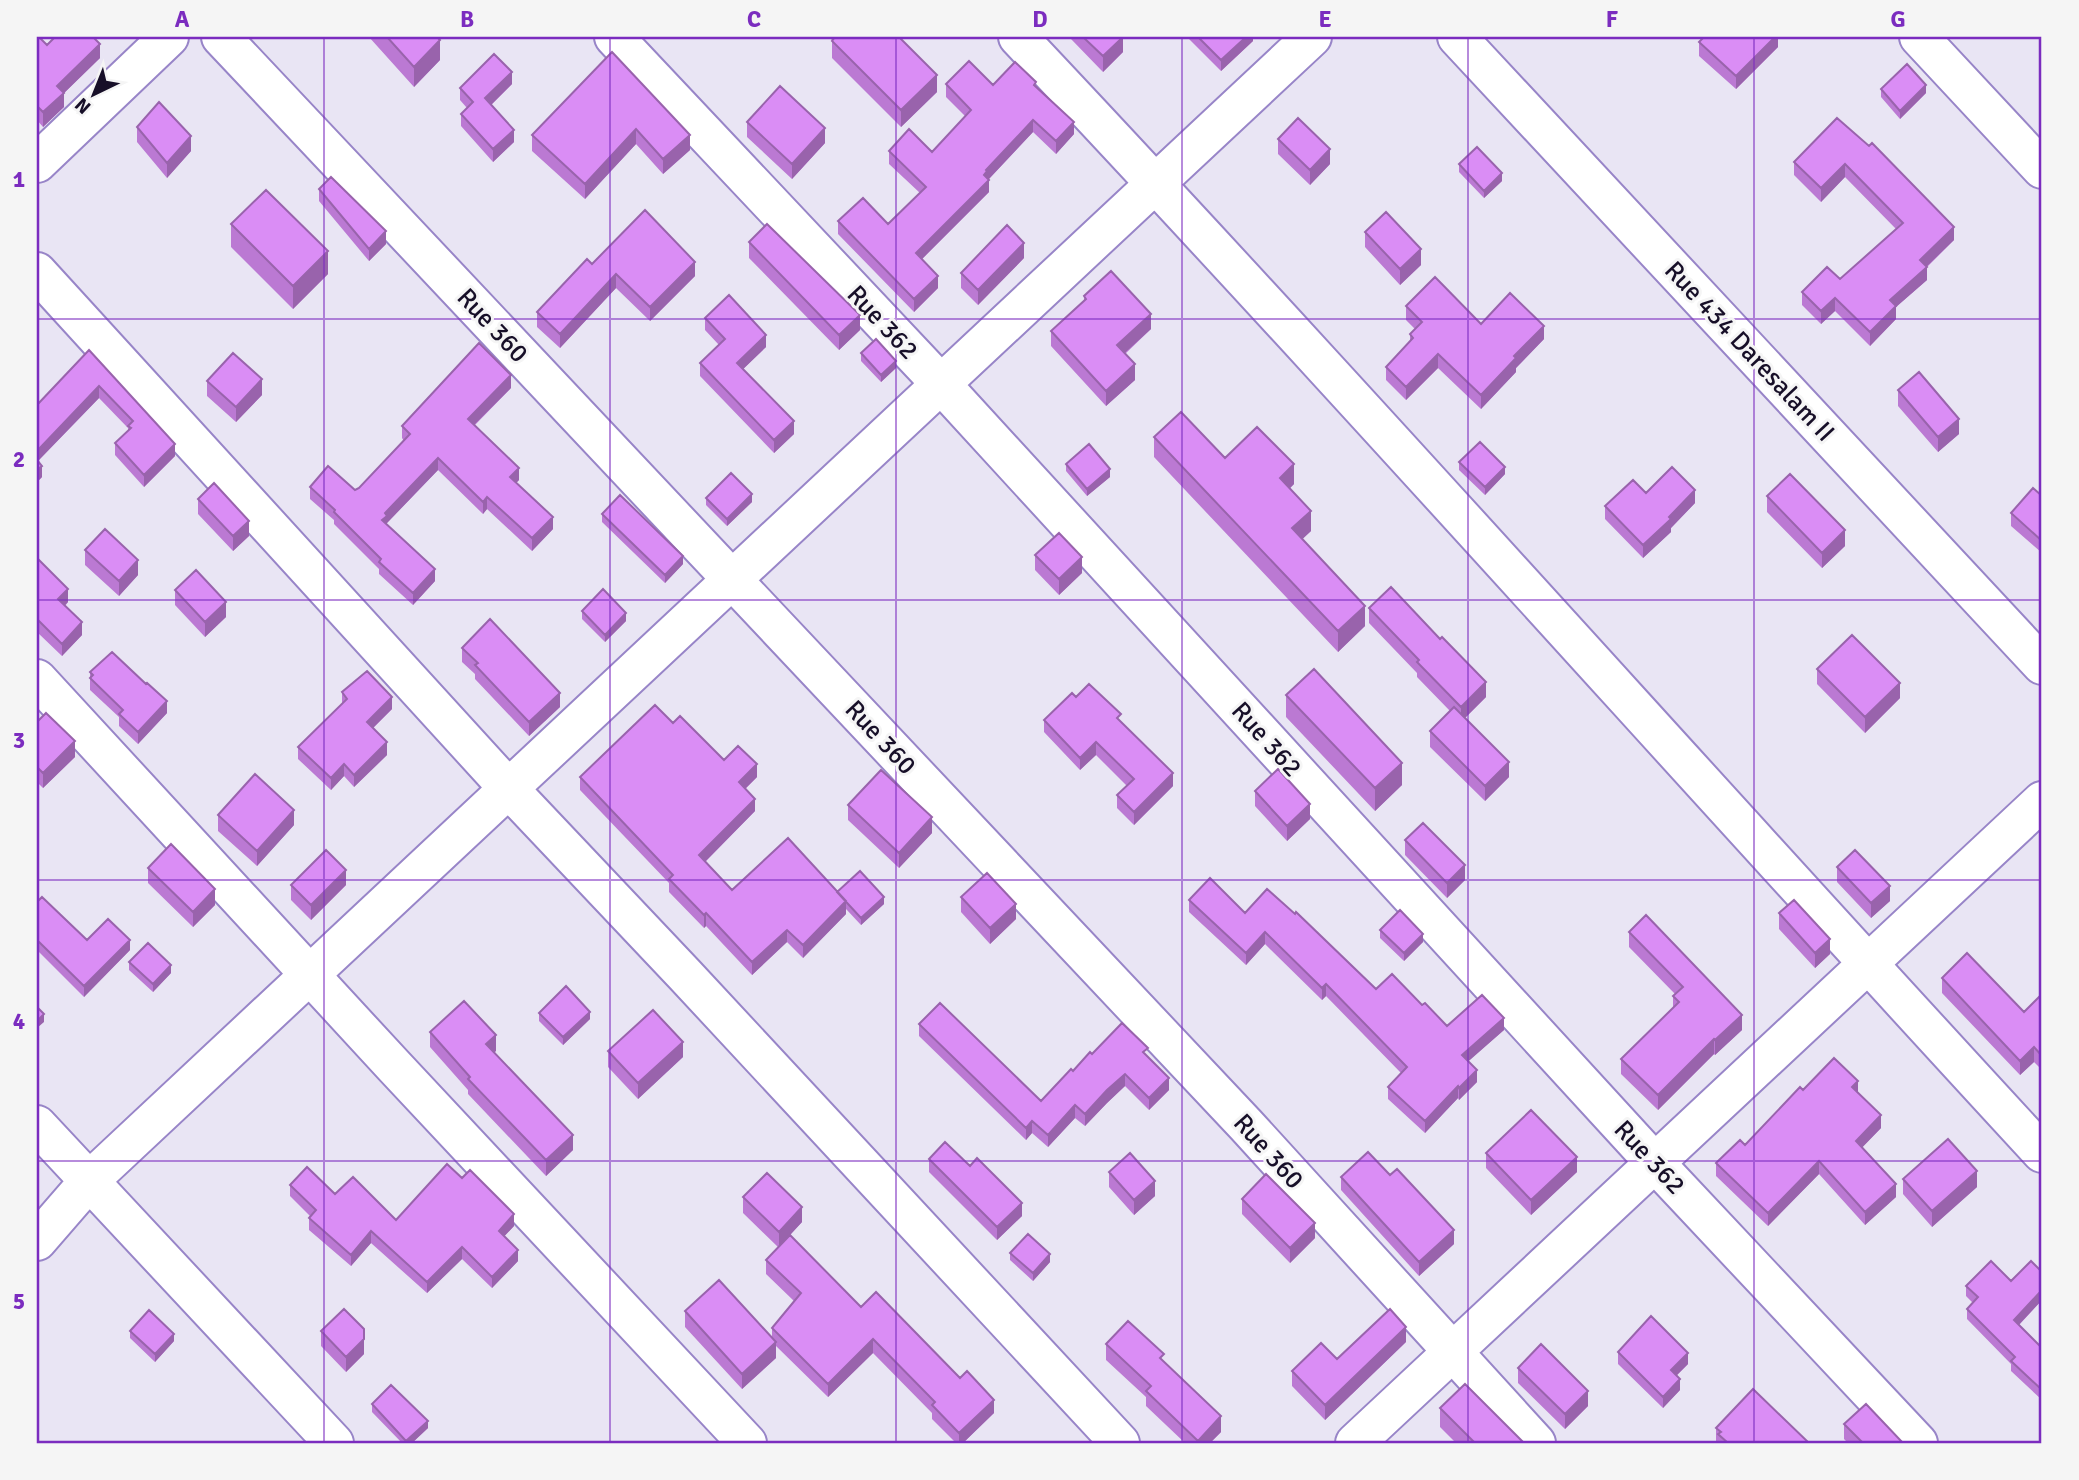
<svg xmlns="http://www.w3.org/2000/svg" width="2079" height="1480" font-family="Signika,sans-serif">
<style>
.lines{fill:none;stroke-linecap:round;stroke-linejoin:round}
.minor-casing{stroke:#9885c8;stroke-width:42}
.minor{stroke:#fff;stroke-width:38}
.wall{fill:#bb79d3}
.shaded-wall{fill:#9963ac}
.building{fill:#da8df5;stroke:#9963ac;stroke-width:2}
.grid{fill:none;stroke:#7b2cbf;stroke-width:2;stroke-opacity:0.55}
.labels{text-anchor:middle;stroke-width:6;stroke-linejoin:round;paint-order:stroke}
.street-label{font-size:26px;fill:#170f28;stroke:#f5f5f5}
.neatline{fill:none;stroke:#7b2cbf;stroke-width:2.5}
.grid-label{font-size:23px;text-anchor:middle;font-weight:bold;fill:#7b2cbf}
</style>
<rect width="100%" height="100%" fill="#e9e5f4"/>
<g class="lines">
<defs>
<path id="minor" d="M221 37 1246 1125 1536 1443
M614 37 941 384 1655 1163 1918 1443
M1018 37C1364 404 1699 782 2042 1153
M1457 37 2042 665
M1919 37 2042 169
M37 163 169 37
M37 272 509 789 685 975 1120 1443
M37 679 393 1065 747 1443
M37 1125 334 1443
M37 1241 89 1181 1312 37
M1355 1443 2042 801"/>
</defs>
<!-- minor casing -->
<use href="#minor" class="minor-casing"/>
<!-- minor -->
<use href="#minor" class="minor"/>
</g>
<!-- wall -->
<path class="wall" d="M37 37 47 45 100 58 64 93V107L43 127 37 120Z
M369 37H437L440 60 414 87Z
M829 37H902L900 38 937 92 901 127 832 58V40Z
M1071 37H1123V52L1103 72 1071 39Z
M1187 37H1253V41L1221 71Z
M1778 37V47L1736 89 1699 56V42Z
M612 52 690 150 663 174 636 144 585 199 532 151V135Z
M512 84 491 105 514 142 493 162 461 126V114L467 108 460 100V88Z
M946 84 1036 87 1074 134 1056 154 1033 132 988 180 989 192 922 259 938 288 914 312 838 234V221L888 224 920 193 889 164V151L932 152 965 116 946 97Z
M1881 89 1926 93 1900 119 1881 97Z
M1837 118 1954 240 1927 267V280L1896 307V319L1870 346 1835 311 1821 324 1802 305V292L1840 279 1896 229 1845 177 1821 202 1794 175V162Z
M747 122 825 143 792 179 747 137Z
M137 127 191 151 167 178 137 142Z
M1278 139 1330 164 1310 185 1278 154Z
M1459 164 1502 181 1484 198 1459 172Z
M319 189 386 244 369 261 319 201Z
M231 224 328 274 293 309 231 247Z
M1365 232 1421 265 1400 285 1365 247Z
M749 242 860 330 839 350 749 258Z
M1024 258 978 305 961 288V273Z
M592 264 695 276 650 321 616 288 560 348 537 327V312Z
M1084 296 1151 329 1125 354 1135 380 1106 406 1051 346V331L1084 301Z
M1406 306 1481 324 1544 339 1516 368V372L1481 409 1438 368 1406 400 1386 380V367L1410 342V334L1415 329 1406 320Z
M705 318 766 347 743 369 794 434 774 453 700 376V363L719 345 705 330Z
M89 350 175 456 144 487 115 455V443L128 431V428L99 398 38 461 42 477 37 482V405Z
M861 353 896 368 881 382 861 361Z
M207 381 262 395 236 422 207 396Z
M511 388 475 425 519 480 516 483 553 529 532 551 487 509 483 514 438 470 387 523V525L435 581 413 605 379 574V569L334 524V520L310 499V487L355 490 359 488 404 441 402 438V426Z
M1898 390 1959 434 1938 452 1898 406Z
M2042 390V409L2040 406V393Z
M1154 437 1225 458 1294 484 1290 488 1311 531 1302 539 1365 626 1338 652 1154 457Z
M1459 462 1505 474 1485 495 1459 470Z
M1066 464 1110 477 1087 496 1066 471Z
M1646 493 1695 503 1671 528V532L1643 558 1605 519V506Z
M1767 496 1845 546 1822 568 1767 512Z
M2042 496V562V553L2011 526V513Z
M706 498 752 502 727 526 706 505Z
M198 499 249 536 233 551 198 514Z
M602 514 683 564 665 583 602 522Z
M85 550 138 575 119 596 85 565Z
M1035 555 1082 573 1059 595 1035 570Z
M37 558 68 602 65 606 82 635 62 656 37 632Z
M175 590 226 617 205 637 175 605Z
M1369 608 1486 697 1465 718 1509 777 1485 801 1430 747V731L1450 711 1417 677V673L1369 623Z
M582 611 626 621 605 642 582 619Z
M462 648 560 707 529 736 475 679V674L462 662Z
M1817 669 1900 698 1865 733 1817 684Z
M90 672 167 713 138 744 119 726V717L90 690Z
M342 692 392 709 373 728 387 755 354 787 344 776 331 790 298 759V747L342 704Z
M1286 695 1402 785 1375 811 1286 717Z
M1076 697 1121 722 1173 786 1134 825 1117 808V795L1127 786 1096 755 1080 770 1044 732V720Z
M37 722 75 757 43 788 37 782Z
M673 723 724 760 757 777 745 789 755 811 705 862 732 890 837 892 884 904 861 925 846 909V914L803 958 787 942 752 975 706 926 704 928 669 892V883L580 790V777Z
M1255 791 1310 819 1287 841 1255 806Z
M848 805 932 833 899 868 848 820Z
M218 815 294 825 257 866 218 831Z
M1405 840 1465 880 1447 898 1405 855Z
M1837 867 1890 901 1871 918 1837 882Z
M148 868 215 905 193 927 148 883Z
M291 885H346L311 920 291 900Z
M961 897 1016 919 990 944 961 912Z
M1189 900 1245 913 1376 989 1422 1005 1447 1026 1504 1030 1468 1061 1477 1082 1459 1100 1458 1098 1425 1133 1388 1099V1087L1401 1073 1326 996 1322 1000 1265 944 1246 965 1189 912Z
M37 902 87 940 130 950 84 997 37 950Z
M1779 913 1830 954 1815 968 1779 929Z
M1380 930 1423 942 1404 961 1380 938Z
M1629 932 1742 1030 1715 1055 1714 1054 1658 1110 1621 1074V1059L1673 1008V996L1675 994 1629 947Z
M129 962 171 973 153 992 129 970Z
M1942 978 2024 1012 2042 994V1070L2034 1062 2020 1075 1942 993Z
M539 1013 590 1019 563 1045 539 1021Z
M919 1024 1041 1101 1092 1054 1148 1057 1169 1090 1149 1110 1125 1086 1107 1103 1085 1126 1075 1118 1048 1147 1032 1133 1026 1140 919 1036Z
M430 1032 496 1051 494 1052 573 1150 546 1176 468 1094V1090L430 1047Z
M608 1051 683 1057 638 1099 608 1067Z
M1803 1090 1858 1092 1881 1128 1862 1147 1896 1197 1865 1225 1819 1174 1768 1226 1716 1176V1163L1745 1145Z
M1486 1153 1577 1172 1531 1215 1486 1168Z
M929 1159 970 1166 1022 1216 997 1240 929 1172Z
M1109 1172 1155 1196 1134 1215 1109 1187Z
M1390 1175 1454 1244 1419 1276 1341 1190V1177Z
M462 1178 514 1226 504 1236 518 1261 492 1288 462 1259 427 1293 371 1243 351 1266 309 1230V1218L310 1216 290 1196V1185L335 1194 396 1220Z
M1903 1179 1977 1187 1932 1227 1903 1194Z
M743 1197 802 1222 790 1235 861 1307 994 1413 963 1443H956L932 1419V1413L873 1353 828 1397 776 1346V1358L742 1389 685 1327V1311L772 1338V1328L794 1301 766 1274V1260L778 1247 743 1213Z
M1242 1199 1315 1238 1290 1263 1242 1214Z
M1010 1253 1050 1262 1033 1281 1010 1260Z
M2011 1281 2042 1300 2019 1325 2042 1348V1400L2011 1371V1364L1967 1319V1309L1973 1303 1966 1296V1286Z
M130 1331 174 1341 155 1362 130 1338Z
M321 1331 364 1354 346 1372 321 1346Z
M1406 1342 1325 1420 1292 1386V1371Z
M1106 1344 1164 1362 1221 1432 1210 1443H1185L1146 1406V1397L1106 1360Z
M1618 1352 1688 1364 1677 1375 1680 1390 1663 1408 1618 1364Z
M1518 1368 1588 1406 1565 1429 1518 1383Z
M372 1404 428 1428 412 1443H402L372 1412Z
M1440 1408 1524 1443H1456L1440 1427Z
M1844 1424 1903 1443H1848L1844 1439Z
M1716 1428 1809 1443H1716Z"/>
<!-- shaded-wall -->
<path class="shaded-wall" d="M1123 37V52L1103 72V56Z
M1246 37H1253V41L1221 71V60Z
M1775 37H1778V47L1736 89V76Z
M440 40V60L414 87V67Z
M100 44V58L60 97 64 93V107L43 127V112L57 86Z
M512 72V84L485 111V98Z
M937 75V92L901 127V110Z
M1926 85V93L1900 119V111Z
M1033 120V132L987 181 989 180V192L916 265V253L984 175 986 170Z
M1074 122V134L1056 154V141Z
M825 128V143L792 179V164Z
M636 129V144L585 199V184Z
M514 130V142L493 162V149Z
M690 135V150L663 174V159Z
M191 136V151L167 178V163Z
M1330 149V164L1310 185V170Z
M1845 164V177L1821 202V188Z
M1502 173V181L1484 198V191Z
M1954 227V240L1924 269 1927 267V280L1896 307V319L1870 346V332L1890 300 1920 260Z
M386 231V244L369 261V249Z
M1024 243V258L978 305V290Z
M1421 249V265L1400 285V269Z
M328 251V274L293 309V286Z
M695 262V276L650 321V307Z
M616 274V288L560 348V334Z
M938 276V288L914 312V299Z
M1835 298V311L1821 324V311Z
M1151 314V329L1117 360V345Z
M860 315V330L839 350V335Z
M1544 326V339L1516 368V372L1481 409V395L1514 356Z
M766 335V347L737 375V363Z
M1438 354V368L1406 400V387Z
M896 361V368L881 382V375Z
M1135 364V380L1106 406V391Z
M511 375V388L468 431V419Z
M262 379V395L236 422V407Z
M99 386V398L37 462V451Z
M1959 419V434L1938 452V437Z
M794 421V434L774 453V440Z
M175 444V456L144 487V475Z
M438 458V470L387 523V528L382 520 385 513Z
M1294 464V484L1280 498V478Z
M42 466V477L37 482V470Z
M1505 467V474L1485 495V487Z
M519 468V480L510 489V477Z
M1110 469V477L1087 496V489Z
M1695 490V503L1671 528V532L1643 558V545Z
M752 494V502L727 526V519Z
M487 497V509L483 514V502Z
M1311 511V531L1292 549V528Z
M553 517V529L532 551V538Z
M249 521V536L233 551V536Z
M1845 530V546L1822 568V553Z
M683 556V564L665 583V575Z
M1082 557V573L1059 595V579Z
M138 560V575L119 596V581Z
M435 569V581L413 605V593Z
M68 589V602L58 612V599Z
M226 602V617L205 637V622Z
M1365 606V626L1338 652V631Z
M626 613V621L605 642V635Z
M82 622V635L62 656V644Z
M1486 682V697L1461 722V707Z
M1900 683V698L1865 733V717Z
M560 693V707L529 736V722Z
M392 697V709L367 734V722Z
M167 701V713L138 744V732Z
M75 741V757L43 788V773Z
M387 742V755L354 787V775Z
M1096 742V755L1080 770V758Z
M1509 762V777L1485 801V786Z
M1402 763V785L1375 811V788Z
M344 764V776L331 790V778Z
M757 764V777L739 795V782Z
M1173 773V786L1134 825V812Z
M755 799V811L699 868V855Z
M1310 804V819L1287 841V826Z
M294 810V825L257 866V851Z
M932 817V833L899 868V853Z
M1465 865V880L1447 898V883Z
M346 870V885L311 920V905Z
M1890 886V901L1871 918V903Z
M215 889V905L193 927V912Z
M884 897V904L861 925V918Z
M846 901V914L803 958V945Z
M1016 904V919L990 944V928Z
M706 913V926L704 928V915Z
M787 930V942L752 975V962Z
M1265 932V944L1246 965V953Z
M1423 934V942L1404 961V953Z
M1830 939V954L1815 968V953Z
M130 940V950L84 997V986Z
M171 965V973L153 992V984Z
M1326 984V996L1322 1000V988Z
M590 1012V1019L563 1045V1037Z
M44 1014V1022L37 1028V1021Z
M1742 1015V1030L1715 1055V1040Z
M1504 1018V1030L1462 1067V1055Z
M496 1035V1051L486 1059V1044Z
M1714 1039V1054L1658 1110V1095Z
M683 1042V1057L638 1099V1083Z
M2034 1047V1062L2020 1075V1061Z
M1477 1070V1082L1459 1100V1088Z
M1125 1074V1086L1107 1103 1085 1126V1114L1107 1090Z
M1169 1078V1090L1149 1110V1098Z
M1858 1081V1094L1852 1087Z
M1458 1086V1098L1425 1133V1121Z
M1075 1105V1118L1048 1147V1135Z
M1881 1115V1128L1856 1154V1141Z
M1032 1121V1133L1026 1140V1128Z
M573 1135V1150L546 1176V1160Z
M1577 1157V1172L1531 1215V1200Z
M1819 1161V1174L1768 1226V1213Z
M1977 1171V1187L1932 1227V1211Z
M1155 1181V1196L1134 1215V1200Z
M1896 1184V1197L1865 1225V1212Z
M1022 1203V1216L997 1240V1227Z
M802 1207V1222L779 1247V1232Z
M514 1214V1226L499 1242V1231Z
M1315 1223V1238L1290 1263V1248Z
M1454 1230V1244L1419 1276V1262Z
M371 1231V1243L351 1266V1255Z
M462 1247V1259L427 1293V1282Z
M518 1250V1261L492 1288V1277Z
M1050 1254V1262L1033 1281V1273Z
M2042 1290V1300L2014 1330V1320Z
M1406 1327V1342L1325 1420V1405Z
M174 1334V1341L155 1362V1354Z
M364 1339V1354L346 1372V1357Z
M873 1339V1353L828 1397V1384Z
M776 1342V1358L742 1389V1374Z
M1688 1353V1364L1671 1381V1370Z
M1680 1379V1390L1663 1408V1397Z
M1588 1391V1406L1565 1429V1414Z
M994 1400V1413L963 1443H959V1433Z
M1221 1416V1432L1210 1443H1198V1441Z
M428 1421V1428L412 1443H406V1441Z"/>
<!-- building -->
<path class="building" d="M37 37H39L47 45 55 37H93L100 44 57 86 64 93 43 112 37 106Z
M387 37H437L440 40 414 67Z
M835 37H899L937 75 901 110 832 41Z
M1083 37H1123L1103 56Z
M1198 37H1246L1221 60Z
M1704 37H1775L1736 76 1699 42Z
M612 52 690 135 663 159 636 129 585 184 532 135Z
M494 54 512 72 485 98 514 130 493 149 461 114 473 102 460 88Z
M969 61 993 85 1015 62 1036 82 1034 85 1074 122 1056 141 1033 120 986 170 987 171 984 175 989 180 916 253 938 276 914 299 838 221 863 198 888 224 926 187 889 151 909 129 932 152 971 110 946 84Z
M1907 64 1926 85 1900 111 1881 89Z
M780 86 825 128 792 164 747 122Z
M159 102 191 136 167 163 137 127Z
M1298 118 1330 149 1310 170 1278 139Z
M1837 118 1869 146 1872 143 1954 227 1920 260 1927 267 1890 300 1896 306 1870 332 1835 298 1821 311 1802 292 1827 267 1840 279 1903 223 1845 164 1821 188 1794 162Z
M1477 147 1502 173 1484 191 1459 164Z
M331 177 386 231 369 249 319 189Z
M266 190 328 251 293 286 231 224Z
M645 210 695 262 650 307 616 274 560 334 537 312 587 259 592 264Z
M1386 212 1421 249 1400 269 1365 232Z
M767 224 860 315 839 335 749 242Z
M1007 225 1024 243 978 290 961 273Z
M1111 271 1151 314 1117 345 1135 364 1106 391 1051 331 1086 299 1084 296Z
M1435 277 1481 324 1510 293 1544 326 1514 356 1516 358 1481 395 1438 354 1406 387 1386 367 1413 338 1410 334 1422 322 1406 306Z
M729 295 766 335 737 363 794 421 774 440 700 363 725 339 705 318Z
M876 339 896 361 881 375 861 353Z
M479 343 511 375 468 419 519 468 510 477 553 517 532 538 487 497 483 502 438 458 385 513 387 516 382 520 435 569 413 593 379 562 381 559 334 512 335 510 310 487 328 466 355 490 359 488 410 434 402 426Z
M89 350 175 444 144 475 115 443 131 428 128 426 133 421 99 386 37 451V405Z
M233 353 262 379 236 407 207 381Z
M1919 372 1959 419 1938 437 1898 390Z
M1181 412 1225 458 1257 427 1294 464 1280 478 1311 511 1292 528 1365 606 1338 631 1154 437Z
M1480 442 1505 467 1485 487 1459 462Z
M1089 444 1110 469 1087 489 1066 464Z
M37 460 42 466 37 470Z
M1672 467 1695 490 1669 517 1671 519 1643 545 1605 506 1633 480 1646 493Z
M731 473 752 494 727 519 706 498Z
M1790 474 1845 530 1822 553 1767 496Z
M214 483 249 521 233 536 198 499Z
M2033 488 2042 496V541L2011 513Z
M620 495 683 556 665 575 602 514Z
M105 529 138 560 119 581 85 550Z
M1059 533 1082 557 1059 579 1035 555Z
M37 558 68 589 58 599 82 622 62 644 37 619Z
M196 570 226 602 205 622 175 590Z
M1391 587 1440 639 1442 637 1486 682 1461 707 1417 662 1419 660 1369 608Z
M603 589 626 613 605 635 582 611Z
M490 619 560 693 529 722 475 665 478 663 462 648Z
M1852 635 1900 683 1865 717 1817 669Z
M112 652 146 684 147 683 167 701 138 732 119 714 123 710 90 678 93 675 90 672Z
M1314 669 1402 763 1375 788 1286 695Z
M367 671 392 697 367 722 387 742 354 775 344 764 331 778 298 747 347 699 342 692Z
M1089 684 1121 714 1117 718 1173 773 1134 812 1117 795 1134 779 1096 742 1080 758 1044 720 1072 693 1076 697Z
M655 705 673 723 680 716 724 760 738 746 757 764 739 782 755 799 699 855 732 890 788 838 846 901 803 945 787 930 752 962 706 913 704 915 669 879 673 875 580 777Z
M1454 707 1509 762 1485 786 1430 731Z
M46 713 75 741 43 773 37 767V722Z
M1278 769 1310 804 1287 826 1255 791Z
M881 770 932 817 899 853 848 805Z
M255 774 294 810 257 851 218 815Z
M1423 823 1465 865 1447 883 1405 840Z
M171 844 215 889 193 912 148 868Z
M326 850 346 870 311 905 291 885Z
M1855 850 1890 886 1871 903 1837 867Z
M860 871 884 897 861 918 837 892Z
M987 873 1016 904 990 928 961 897Z
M1210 878 1245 913 1267 889 1295 914 1296 912 1376 989 1392 974 1422 1005 1425 1003 1447 1026 1482 995 1504 1018 1462 1055 1477 1070 1459 1088 1458 1086 1425 1121 1388 1087 1407 1067 1326 984 1322 988 1265 932 1246 953 1189 900Z
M42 897 87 940 108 919 130 940 84 986 37 940V902Z
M1794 900 1830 939 1815 953 1779 913Z
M1400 910 1423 934 1404 953 1380 930Z
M1646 915 1742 1015 1715 1040 1714 1039 1658 1095 1621 1059 1679 1002 1673 996 1683 987 1629 932Z
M148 943 171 965 153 984 129 962Z
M1967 953 2024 1012 2042 994V1056L2034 1047 2020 1061 1942 978Z
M566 986 590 1012 563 1037 539 1013Z
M464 1001 496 1035 486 1044 573 1135 546 1160 468 1079 470 1077 430 1032Z
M940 1003 1041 1101 1071 1069 1073 1071 1090 1052 1092 1054 1122 1023 1148 1048 1143 1052 1169 1078 1149 1098 1125 1074 1107 1090 1085 1114 1075 1105 1048 1135 1032 1121 1026 1128 919 1024Z
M37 1007 44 1014 37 1021Z
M653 1010 683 1042 638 1083 608 1051Z
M1834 1058 1858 1081 1852 1087 1881 1115 1856 1141 1896 1184 1865 1212 1819 1161 1768 1213 1716 1163 1740 1140 1745 1145 1800 1087 1803 1090Z
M1531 1110 1577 1157 1531 1200 1486 1153Z
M1948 1139 1977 1171 1932 1211 1903 1179Z
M945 1142 970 1166 977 1158 1022 1203 997 1227 929 1159Z
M1368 1152 1390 1175 1397 1169 1454 1230 1419 1262 1341 1177Z
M1130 1153 1155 1181 1134 1200 1109 1172Z
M447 1164 462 1178 470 1170 514 1214 499 1231 518 1250 492 1277 462 1247 427 1282 371 1231 351 1255 309 1218 316 1210 290 1185 307 1167 335 1194 353 1177 396 1220Z
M767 1173 802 1207 779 1232 743 1197Z
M1266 1174 1315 1223 1290 1248 1242 1199Z
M1028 1234 1050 1254 1033 1273 1010 1253Z
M790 1235 861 1307 876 1292 960 1378 967 1371 994 1400 959 1433 932 1405 935 1402 873 1339 828 1384 772 1328 801 1293 766 1260Z
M1991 1261 2011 1281 2031 1261 2042 1272V1290L2014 1320 2042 1348V1390L2011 1361 2015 1357 1967 1309 1978 1297 1966 1286Z
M719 1280 776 1342 742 1374 685 1311Z
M344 1309 364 1329V1339L346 1357 321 1331Z
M1390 1309 1406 1327 1325 1405 1292 1371 1321 1343 1337 1359Z
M149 1310 174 1334 155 1354 130 1331Z
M1651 1316 1688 1353 1671 1370 1680 1379 1663 1397 1618 1352Z
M1128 1321 1164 1354 1160 1358 1221 1416 1198 1441 1146 1391 1151 1386 1106 1344Z
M1541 1344 1588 1391 1565 1414 1518 1368Z
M1465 1384 1524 1443H1475L1440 1408Z
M391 1385 428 1421 406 1441 372 1404Z
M1753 1389 1809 1443H1728L1718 1434 1721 1432 1716 1428Z
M1866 1404 1903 1443H1863L1844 1424Z"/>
<!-- grid -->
<path class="grid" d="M324 37V1443M610 37V1443M896 37V1443M1182 37V1443M1468 37V1443M1754 37V1443M37 319H2042M37 600H2042M37 880H2042M37 1161H2042"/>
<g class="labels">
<!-- street labels -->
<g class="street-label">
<text transform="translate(883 322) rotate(47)" y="9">Rue 362</text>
<text transform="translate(493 325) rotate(47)" y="9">Rue 360</text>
<text transform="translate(1750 351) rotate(47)" y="9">Rue 434 Daresalam II</text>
<text transform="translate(881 737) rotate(47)" y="9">Rue 360</text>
<text transform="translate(1267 739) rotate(48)" y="9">Rue 362</text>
<text transform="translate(1269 1151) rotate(48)" y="9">Rue 360</text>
<text transform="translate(1650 1157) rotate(47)" y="9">Rue 362</text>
</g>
</g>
<!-- border -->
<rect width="2079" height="1480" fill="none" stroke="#f5f5f5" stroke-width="77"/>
<!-- north arrow -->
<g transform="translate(94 94) rotate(223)" stroke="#f5f5f5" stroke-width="5" paint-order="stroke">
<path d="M0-5L12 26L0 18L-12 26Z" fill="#170f28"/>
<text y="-10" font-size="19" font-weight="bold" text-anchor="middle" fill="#170f28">N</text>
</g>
<rect x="38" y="38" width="2002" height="1404" class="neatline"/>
<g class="grid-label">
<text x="182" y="27">A</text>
<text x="467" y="27">B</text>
<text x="754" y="27">C</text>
<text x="1040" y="27">D</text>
<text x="1325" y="27">E</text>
<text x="1612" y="27">F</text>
<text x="1898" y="27">G</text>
<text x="19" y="187">1</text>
<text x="19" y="467">2</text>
<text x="19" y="748">3</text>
<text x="19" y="1029">4</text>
<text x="19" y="1309">5</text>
</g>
</svg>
